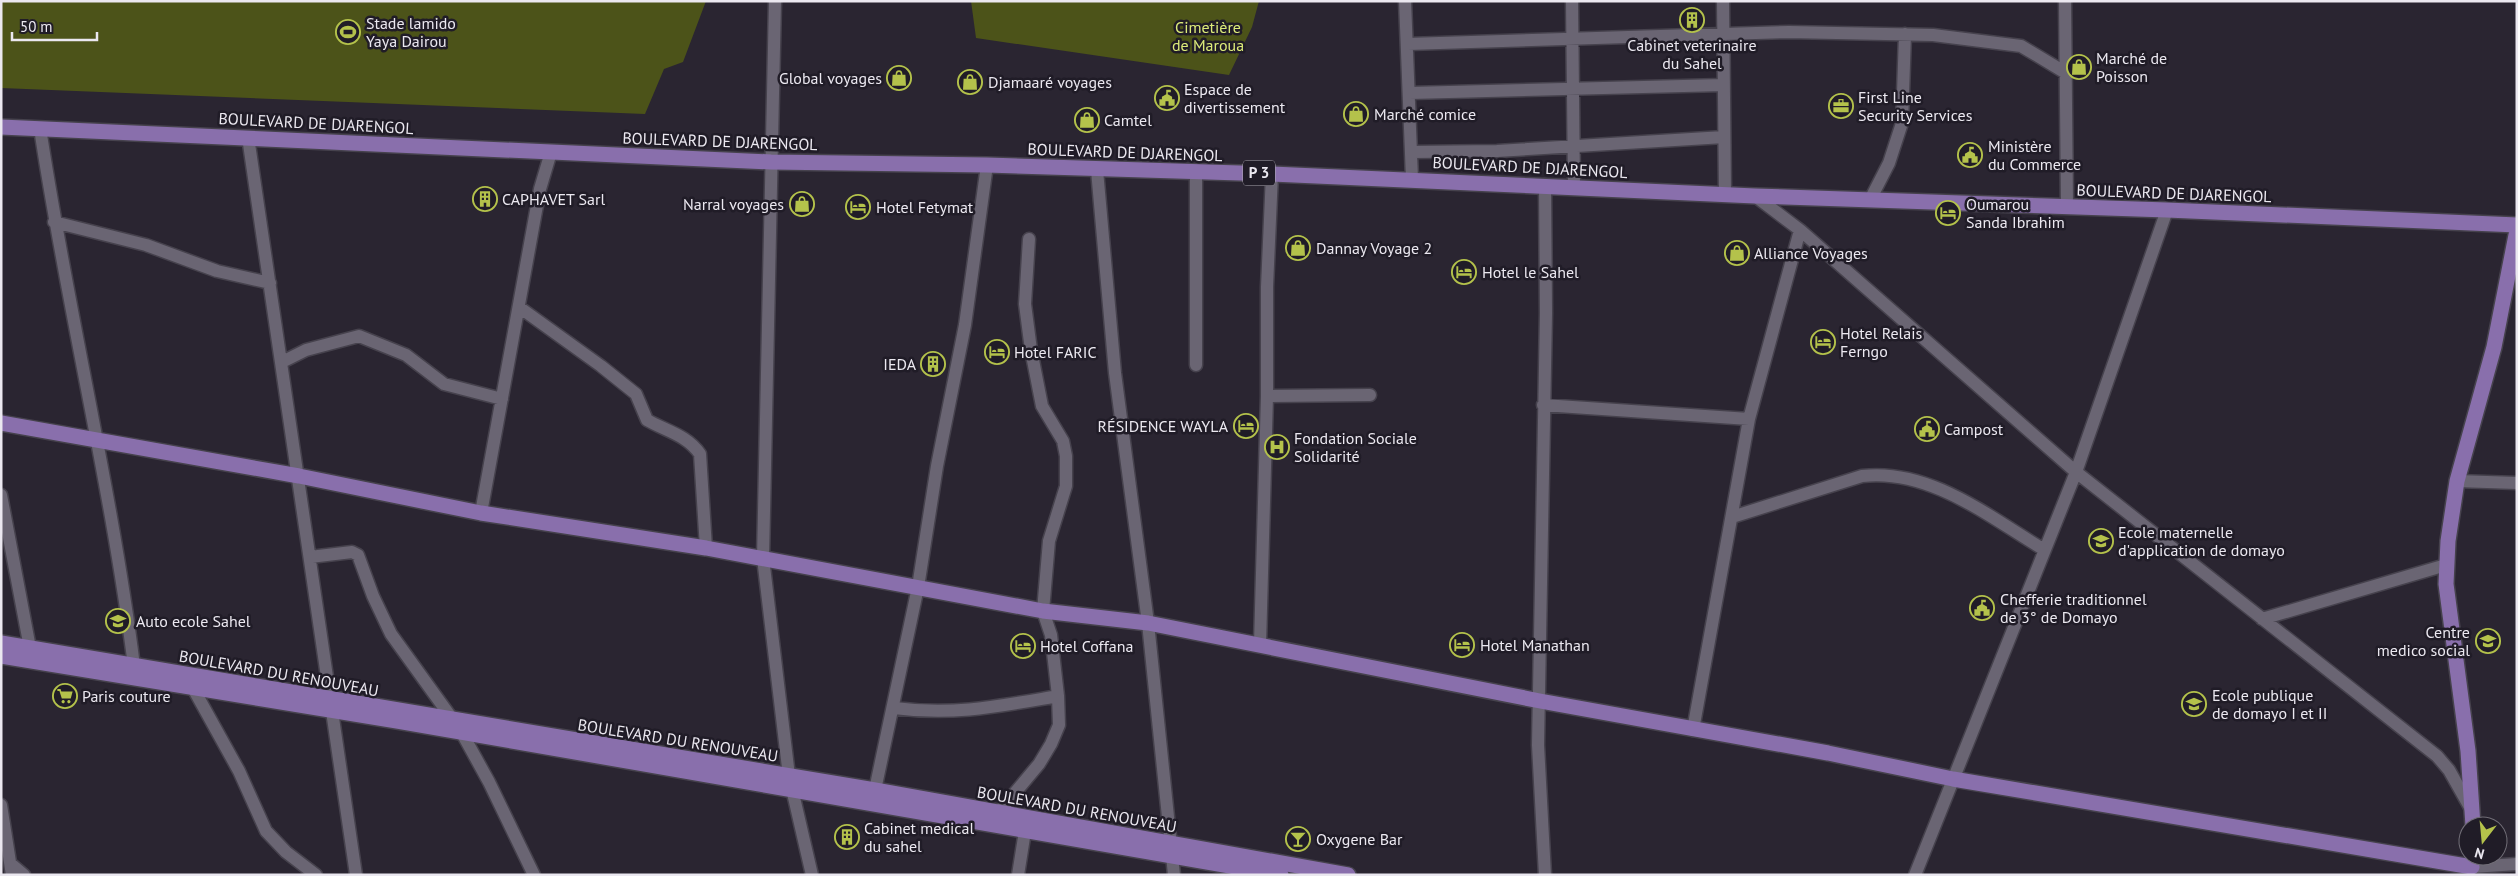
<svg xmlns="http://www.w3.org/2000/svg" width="2518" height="876" font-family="'PT Sans',sans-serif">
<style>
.green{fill:#4c5319}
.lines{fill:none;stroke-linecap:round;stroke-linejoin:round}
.minor-casing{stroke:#46424d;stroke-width:15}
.major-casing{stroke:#46424d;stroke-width:18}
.minor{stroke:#6a6573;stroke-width:12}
.major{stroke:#896fac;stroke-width:15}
.labels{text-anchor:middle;stroke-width:5;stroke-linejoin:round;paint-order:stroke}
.shield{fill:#201c27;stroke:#aeabb4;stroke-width:1}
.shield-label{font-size:15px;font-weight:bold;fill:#ebe8f0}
.poi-label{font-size:16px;fill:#ebe8f0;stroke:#201c27;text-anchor:start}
.park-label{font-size:16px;fill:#dceb79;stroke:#201c27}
.street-label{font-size:16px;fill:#ebe8f0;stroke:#201c27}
</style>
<rect width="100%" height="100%" fill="#2a2531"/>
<!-- green -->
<path class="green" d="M1 1H706L683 62 664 69 645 114 1 88Z
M971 1H1259L1252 27 1229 75 976 38Z"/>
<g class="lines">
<defs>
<path id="minor" d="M775 1 763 558 789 776 812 875
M1405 1 1412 179
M1572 1 1574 186
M1723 1 1725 194
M2065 1 2067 206
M1408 44 1789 32 1933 35 2021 46 2066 73
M1410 93 1723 85
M40 128C67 308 111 485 134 666
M248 137 356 875
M1413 152 1497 151 1724 137
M1097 170 1115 373 1148 623 1174 875
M1196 171V365
M1545 185 1546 313 1538 745 1545 875
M1755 196 1800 230 2076 472 2437 756 2449 770 2471 809
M1870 200 1889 163 1902 123 1905 34
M54 222 146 245 217 271 270 283
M519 307 601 366 636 394 647 420C666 431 687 435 700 454L706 548
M282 362 306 350 359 336 406 355 444 384 502 399
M1267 396 1370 395
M1543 405 1749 419
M2457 481 2517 483
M1 495 30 648
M481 513 540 189 551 152
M1732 517 1862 476C1929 468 1988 516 2043 549
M310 557 352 552 358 555 373 596 391 634 453 720
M2262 619 2446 565
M1260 644 1267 396V287L1272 174
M193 688 239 771 266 831 286 852 316 875
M894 708C954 716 1000 706 1058 696
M1693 730 1749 419 1800 230
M462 733 489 782 534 875
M875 790 918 587 937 466 965 325 987 165
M1 805 12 875
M998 813 1039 764 1051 744 1059 725 1058 696 1051 635 1043 611 1049 541 1066 486V456L1063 441 1042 406 1031 350 1025 304 1029 239
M11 864 24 875
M2472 867 2517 864
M1018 875 1025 831
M1915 875 2076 472 2167 210"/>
<path id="major" d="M1 127 771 162 987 165 1272 174 1755 196 2167 210 2517 225
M1 423 299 476 481 513 706 548 1043 611 1148 623 1540 701 1828 753 1953 779 2472 867
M1 643 875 790 1348 875
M1 656 397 721 1281 875
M2473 826 2468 751 2446 584 2448 541 2457 481 2494 347 2517 230"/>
</defs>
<!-- minor casing -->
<use href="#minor" class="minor-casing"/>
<!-- major casing -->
<use href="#major" class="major-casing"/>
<!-- minor -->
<use href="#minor" class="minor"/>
<!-- major -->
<use href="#major" class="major"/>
</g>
<!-- icons -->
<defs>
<symbol id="building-ring" viewBox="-11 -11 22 22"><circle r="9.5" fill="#201c27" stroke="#b4c24b" stroke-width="1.5"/><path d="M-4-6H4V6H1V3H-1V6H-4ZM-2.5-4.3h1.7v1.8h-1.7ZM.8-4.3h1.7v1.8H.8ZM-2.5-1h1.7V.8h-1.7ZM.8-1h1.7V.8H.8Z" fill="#b4c24b"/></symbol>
<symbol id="stadium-ring" viewBox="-11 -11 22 22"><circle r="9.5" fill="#201c27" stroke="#b4c24b" stroke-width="1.5"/><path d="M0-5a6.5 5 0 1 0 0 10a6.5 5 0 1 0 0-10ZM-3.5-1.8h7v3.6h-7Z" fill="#b4c24b"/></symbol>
<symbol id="shop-ring" viewBox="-11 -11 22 22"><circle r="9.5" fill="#201c27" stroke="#b4c24b" stroke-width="1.5"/><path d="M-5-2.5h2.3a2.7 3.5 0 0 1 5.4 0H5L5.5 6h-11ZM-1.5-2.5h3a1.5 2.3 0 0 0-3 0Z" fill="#b4c24b"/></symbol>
<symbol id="civic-ring" viewBox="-11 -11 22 22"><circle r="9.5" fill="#201c27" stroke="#b4c24b" stroke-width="1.5"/><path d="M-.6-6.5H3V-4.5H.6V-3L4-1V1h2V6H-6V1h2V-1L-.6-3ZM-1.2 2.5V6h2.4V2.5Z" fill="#b4c24b"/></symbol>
<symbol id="office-ring" viewBox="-11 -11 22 22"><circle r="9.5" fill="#201c27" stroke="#b4c24b" stroke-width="1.5"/><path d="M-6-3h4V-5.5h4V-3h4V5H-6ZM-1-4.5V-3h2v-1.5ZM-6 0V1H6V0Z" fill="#b4c24b"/></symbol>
<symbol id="hotel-ring" viewBox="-11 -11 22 22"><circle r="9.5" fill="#201c27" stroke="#b4c24b" stroke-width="1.5"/><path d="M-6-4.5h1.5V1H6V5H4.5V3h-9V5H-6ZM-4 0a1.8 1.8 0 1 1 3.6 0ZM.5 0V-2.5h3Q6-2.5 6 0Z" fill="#b4c24b"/></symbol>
<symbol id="hospital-ring" viewBox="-11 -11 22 22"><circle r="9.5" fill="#201c27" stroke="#b4c24b" stroke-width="1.5"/><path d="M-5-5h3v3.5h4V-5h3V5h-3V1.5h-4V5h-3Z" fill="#b4c24b"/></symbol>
<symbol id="school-ring" viewBox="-11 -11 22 22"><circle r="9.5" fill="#201c27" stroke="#b4c24b" stroke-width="1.5"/><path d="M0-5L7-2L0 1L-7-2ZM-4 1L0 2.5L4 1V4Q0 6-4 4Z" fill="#b4c24b"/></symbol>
<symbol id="university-ring" viewBox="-11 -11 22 22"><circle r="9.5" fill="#201c27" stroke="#b4c24b" stroke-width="1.5"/><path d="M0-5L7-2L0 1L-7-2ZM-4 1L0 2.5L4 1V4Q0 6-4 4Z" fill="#b4c24b"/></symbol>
<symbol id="supermarket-ring" viewBox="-11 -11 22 22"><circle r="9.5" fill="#201c27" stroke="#b4c24b" stroke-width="1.5"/><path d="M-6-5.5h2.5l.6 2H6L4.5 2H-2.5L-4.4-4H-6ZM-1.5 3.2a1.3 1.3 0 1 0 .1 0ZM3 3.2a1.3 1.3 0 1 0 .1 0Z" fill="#b4c24b"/></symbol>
<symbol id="bar-ring" viewBox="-11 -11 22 22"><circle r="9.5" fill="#201c27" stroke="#b4c24b" stroke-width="1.5"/><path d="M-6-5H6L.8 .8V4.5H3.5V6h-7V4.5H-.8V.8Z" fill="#b4c24b"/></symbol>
</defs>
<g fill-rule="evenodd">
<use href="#building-ring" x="1678" y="6" width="28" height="28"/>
<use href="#stadium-ring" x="334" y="18" width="28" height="28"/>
<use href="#shop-ring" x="2065" y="53" width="28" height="28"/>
<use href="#shop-ring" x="885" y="64" width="28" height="28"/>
<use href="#shop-ring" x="956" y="68" width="28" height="28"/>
<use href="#civic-ring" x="1153" y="84" width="28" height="28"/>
<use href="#office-ring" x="1827" y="92" width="28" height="28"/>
<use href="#shop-ring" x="1342" y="100" width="28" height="28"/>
<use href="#shop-ring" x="1073" y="106" width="28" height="28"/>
<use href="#civic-ring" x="1956" y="141" width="28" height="28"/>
<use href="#building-ring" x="471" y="185" width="28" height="28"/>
<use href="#shop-ring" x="788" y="190" width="28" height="28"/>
<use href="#hotel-ring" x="844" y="193" width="28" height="28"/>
<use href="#hotel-ring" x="1934" y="199" width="28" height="28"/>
<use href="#shop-ring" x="1284" y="234" width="28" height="28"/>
<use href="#shop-ring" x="1723" y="239" width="28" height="28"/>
<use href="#hotel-ring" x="1450" y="258" width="28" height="28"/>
<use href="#hotel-ring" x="1809" y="328" width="28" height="28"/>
<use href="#hotel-ring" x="983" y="338" width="28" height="28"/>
<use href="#building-ring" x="919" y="350" width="28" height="28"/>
<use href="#hotel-ring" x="1232" y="412" width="28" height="28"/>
<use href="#civic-ring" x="1913" y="415" width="28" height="28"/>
<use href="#hospital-ring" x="1263" y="433" width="28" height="28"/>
<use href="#school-ring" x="2087" y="527" width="28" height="28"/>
<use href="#civic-ring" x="1968" y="594" width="28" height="28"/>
<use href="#school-ring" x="104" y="607" width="28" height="28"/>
<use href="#university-ring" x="2474" y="627" width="28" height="28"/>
<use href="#hotel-ring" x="1448" y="631" width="28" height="28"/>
<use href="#hotel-ring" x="1009" y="632" width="28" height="28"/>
<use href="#supermarket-ring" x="51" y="682" width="28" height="28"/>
<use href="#school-ring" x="2180" y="690" width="28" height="28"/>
<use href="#building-ring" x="833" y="823" width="28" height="28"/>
<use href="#bar-ring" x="1284" y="825" width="28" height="28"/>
</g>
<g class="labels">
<!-- shield labels -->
<rect class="shield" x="1243" y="160.5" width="32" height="25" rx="4"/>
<g class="shield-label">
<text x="1259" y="178">P 3</text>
</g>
<!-- poi labels -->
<g class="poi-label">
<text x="366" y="29">Stade lamido<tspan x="366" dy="18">Yaya Dairou</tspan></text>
<text x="1692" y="51" text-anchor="middle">Cabinet veterinaire<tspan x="1692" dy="18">du Sahel</tspan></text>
<text x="2096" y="64">Marché de<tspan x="2096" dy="18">Poisson</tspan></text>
<text x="882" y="84" text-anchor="end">Global voyages</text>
<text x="988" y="88">Djamaaré voyages</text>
<text x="1184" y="95">Espace de<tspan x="1184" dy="18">divertissement</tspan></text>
<text x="1858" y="103">First Line<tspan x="1858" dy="18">Security Services</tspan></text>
<text x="1374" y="120">Marché comice</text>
<text x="1104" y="126">Camtel</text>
<text x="1988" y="152">Ministère<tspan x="1988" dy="18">du Commerce</tspan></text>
<text x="502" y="205">CAPHAVET Sarl</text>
<text x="784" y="210" text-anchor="end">Narral voyages</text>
<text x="1966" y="210">Oumarou<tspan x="1966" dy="18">Sanda Ibrahim</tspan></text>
<text x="876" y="213">Hotel Fetymat</text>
<text x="1316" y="254">Dannay Voyage 2</text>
<text x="1754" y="259">Alliance Voyages</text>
<text x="1482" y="278">Hotel le Sahel</text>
<text x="1840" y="339">Hotel Relais<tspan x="1840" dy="18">Ferngo</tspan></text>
<text x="1014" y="358">Hotel FARIC</text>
<text x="916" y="370" text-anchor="end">IEDA</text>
<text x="1228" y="432" text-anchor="end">RÉSIDENCE WAYLA</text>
<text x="1944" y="435">Campost</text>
<text x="1294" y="444">Fondation Sociale<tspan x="1294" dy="18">Solidarité</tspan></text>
<text x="2118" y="538">Ecole maternelle<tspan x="2118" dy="18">d'application de domayo</tspan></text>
<text x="2000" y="605">Chefferie traditionnel<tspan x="2000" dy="18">de 3° de Domayo</tspan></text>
<text x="136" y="627">Auto ecole Sahel</text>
<text x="2470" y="638" text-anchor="end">Centre<tspan x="2470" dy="18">medico social</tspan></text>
<text x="1480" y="651">Hotel Manathan</text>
<text x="1040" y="652">Hotel Coffana</text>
<text x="2212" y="701">Ecole publique<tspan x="2212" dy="18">de domayo I et II</tspan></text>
<text x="82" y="702">Paris couture</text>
<text x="864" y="834">Cabinet medical<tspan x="864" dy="18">du sahel</tspan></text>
<text x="1316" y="845">Oxygene Bar</text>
</g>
<!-- park labels -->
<g class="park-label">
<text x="1208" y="33">Cimetière<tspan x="1208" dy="18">de Maroua</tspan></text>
</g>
<!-- street labels -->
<g class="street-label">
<text transform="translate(316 123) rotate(3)" y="6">BOULEVARD DE DJARENGOL</text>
<text transform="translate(720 141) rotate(2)" y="6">BOULEVARD DE DJARENGOL</text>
<text transform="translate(1125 152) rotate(2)" y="6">BOULEVARD DE DJARENGOL</text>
<text transform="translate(1530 167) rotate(3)" y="6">BOULEVARD DE DJARENGOL</text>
<text transform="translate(2174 193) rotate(2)" y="6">BOULEVARD DE DJARENGOL</text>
<text transform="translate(279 673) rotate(10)" y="6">BOULEVARD DU RENOUVEAU</text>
<text transform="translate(678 740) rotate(9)" y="6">BOULEVARD DU RENOUVEAU</text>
<text transform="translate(1077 809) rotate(10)" y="6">BOULEVARD DU RENOUVEAU</text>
</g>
</g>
<!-- border -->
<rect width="2518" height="876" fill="none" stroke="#ebe8f0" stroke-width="5"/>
<!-- north arrow -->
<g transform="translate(2483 841) rotate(196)"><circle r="24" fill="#201c27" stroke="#716e77"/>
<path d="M0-4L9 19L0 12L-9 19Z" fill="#b4c24b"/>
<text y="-8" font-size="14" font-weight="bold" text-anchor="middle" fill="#ebe8f0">N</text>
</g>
<!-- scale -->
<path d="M12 32v8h85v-8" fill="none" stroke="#ebe8f0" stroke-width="2.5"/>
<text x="20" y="32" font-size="15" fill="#ebe8f0" stroke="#201c27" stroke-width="4" paint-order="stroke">50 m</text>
</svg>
